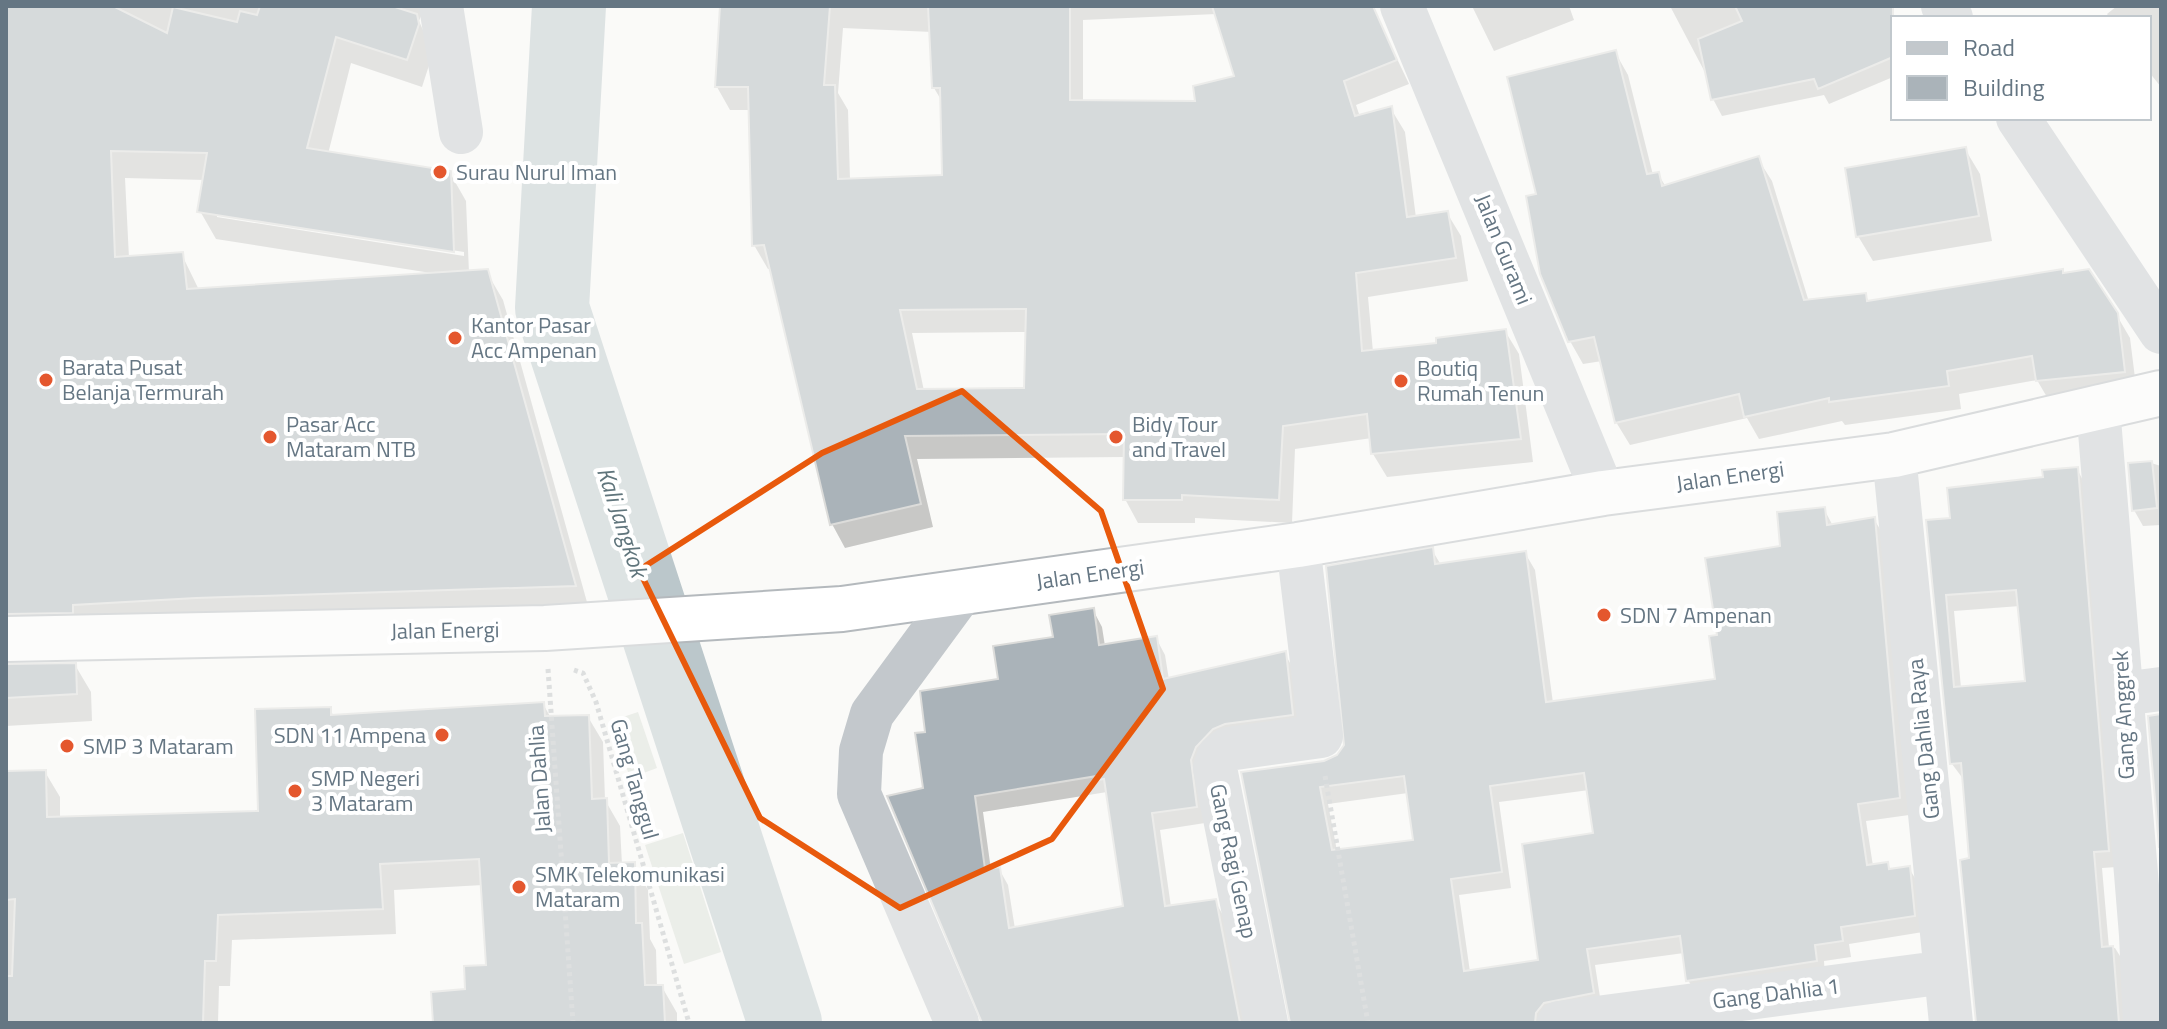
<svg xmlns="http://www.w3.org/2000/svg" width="2167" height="1029" font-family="'Titillium Web',sans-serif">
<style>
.green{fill:#dadfd7}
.shadow{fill:#0003;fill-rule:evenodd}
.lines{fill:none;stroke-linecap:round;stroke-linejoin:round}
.river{stroke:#bbc7cb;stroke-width:74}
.building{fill:#aab3b9;stroke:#dcdcda;stroke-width:2;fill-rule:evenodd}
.trunk-casing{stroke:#b4b9bd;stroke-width:48}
.path{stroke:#bbbfc2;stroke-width:5;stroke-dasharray:4 4;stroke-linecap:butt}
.minor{stroke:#c3c8cc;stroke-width:44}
.tertiary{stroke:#c3c8cc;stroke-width:44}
.trunk{stroke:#fff;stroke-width:44}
.marked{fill:none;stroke:#e8590c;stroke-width:6;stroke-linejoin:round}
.poi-dot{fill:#e4572e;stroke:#fff;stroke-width:3}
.labels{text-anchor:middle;stroke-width:8;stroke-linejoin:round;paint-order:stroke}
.poi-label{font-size:22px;fill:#657683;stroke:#fff;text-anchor:start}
.street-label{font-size:22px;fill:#657683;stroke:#fff}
.water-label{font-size:24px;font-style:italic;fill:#60757c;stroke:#fff}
</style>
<rect width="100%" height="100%" fill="#fafaf8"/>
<!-- green -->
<path class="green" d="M638 712 657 768 630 778 611 721Z
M683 833 721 952 684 964 645 845Z"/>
<!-- shadow -->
<path class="shadow" d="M6 6H425L419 21 433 53 422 87 351 63 328 154 450 173 466 201 469 273 486 271 503 300 590 613 6 648ZM125 178 205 180 200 211 216 239 431 273 199 290 182 255 129 258ZM217 213 464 252V256L217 217Z
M722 6H1372L1409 84 1356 105 1360 117 1391 109 1405 132 1416 218 1447 213 1461 236 1468 281 1368 297 1373 352 1438 345 1505 331 1519 354 1533 462 1387 477 1373 454 1372 438 1295 449 1292 523 1195 518V523H1138L1125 499V457L917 459 933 527 845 548 832 524 772 269H768L754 245 750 110H730L717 87ZM1216 14 1237 78 1197 103 1083 102V20ZM843 28 932 32 934 88 943 103 944 177 850 180 848 110 838 93ZM1027 332 1026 390 924 391 912 333Z
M1472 6H1569L1574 20 1494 51Z
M1670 6H1888L1895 18 1893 77 1829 104 1824 95 1722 116 1713 99 1708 78Z
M2117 6H2161V87L2149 72V18H2110L2107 14Z
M1615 52 1628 75 1653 175 1658 174 1666 187 1758 159 1772 181 1809 302 1865 295 1870 303 2064 275 2116 314 2130 338 2137 394 2051 404 2037 380 1959 394 1961 409 1845 425 1842 421 1759 439 1747 418 1630 445 1616 422 1602 361 1583 364 1570 341 1538 195Z
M1965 149 1980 174 1992 241 1873 261 1858 236Z
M2151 463 2161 466V525L2143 526 2134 510Z
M2077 469 2086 486 2117 867 2102 868 2109 948H2115L2125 964 2128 1023H1977L1964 780 1952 764 1928 522 1952 520 2045 479ZM2020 606 2027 682 1961 688 1954 611Z
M1824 509 1833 526 1874 519 1884 536 1909 815 1866 821 1873 866 1887 864 1891 871 1909 868 1919 885 1923 932 1849 944 1851 957 1824 961 1825 977 1698 997 1688 980 1684 953 1595 965 1602 1010 1550 1023H1292L1244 774 1325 763 1338 757 1346 745 1432 550 1441 565 1525 553 1535 570 1553 703 1717 680 1720 637 1782 548ZM1589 790 1595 835 1540 962 1470 972 1459 895 1511 888 1499 802ZM1408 793 1415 841 1337 851 1328 804Z
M1093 610 1102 627 1105 646 1156 638 1165 655 1169 680 1285 654 1294 670 1301 731 1234 740 1205 823 1160 830 1171 907 1215 901 1224 917 1245 1023H983L925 790 928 733ZM1107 792 1125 907 1015 929 1008 885 999 869 991 870 983 812Z
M75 665 91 692 92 721 6 726V666Z
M543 704 551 718 588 717 603 742 605 800 620 826 622 865 633 864 648 890 650 939 656 950 657 987H662L677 1013V1023H435L488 967 483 885 394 890 396 934 232 940 230 986H219L218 1023H6V773L45 772 60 797V819L261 813 330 709 334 717Z"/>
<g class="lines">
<!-- river -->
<path class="river" d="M569 6 552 308 785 1023"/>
</g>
<!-- building -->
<path class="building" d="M6 6H113L167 33 173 7 237 22 240 11 257 15 260 6H392L417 14 419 24 407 60 336 37 307 148 451 171 454 252 197 212 207 153 111 151 115 257 183 252 187 289 488 269 576 586 196 598 73 605V613L6 614Z
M720 6H830L824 85H835L838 179 942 175 940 88H932L928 6H1070V100L1195 101 1193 86 1234 76 1212 6H1373L1397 60 1344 81 1355 116 1392 106 1407 217 1448 211 1456 258 1356 273 1362 351 1436 343V338L1506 329 1521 439 1371 454 1367 414 1283 426 1279 500 1182 495V500H1123L1124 434 905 436 921 504 830 525 764 245 752 246 748 87H715ZM1026 309 1024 388 917 389 900 310Z
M1735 6H1893V57L1818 89 1814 79 1711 100 1698 39 1742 21Z
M1616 50 1647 174 1659 172 1662 186 1759 156 1804 300 1866 293 1867 301 2063 269V273L2089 269 2118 313 2125 372 2036 381 2032 356 1947 371 1949 386 1829 402V398L1744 417 1739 394 1615 423 1594 337 1568 342 1540 274 1526 196 1536 194 1507 77Z
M1966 147 1979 216 1856 237 1845 168Z
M2152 461 2157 508 2132 511 2128 463Z
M2078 467 2109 851 2094 852 2102 947 2113 946 2119 1023H1976L1960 860 1969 858 1961 763 1950 764 1926 520 1950 518 1947 488 2043 477 2042 470ZM2016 590 2025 681 1954 687 1946 595Z
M1825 507 1827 525 1875 517 1900 798 1858 804 1867 865 1888 862 1889 869 1910 866 1915 916 1841 927 1843 941 1815 945 1817 961 1686 981 1680 936 1587 949 1594 993 1544 1003 1536 1013 1535 1023H1290L1241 772 1324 761 1337 755 1344 745 1326 566 1433 547 1435 564 1526 551 1546 702 1715 679 1709 636 1717 635 1705 558 1780 546 1777 512ZM1584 773 1593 833 1522 844 1538 960 1464 971 1451 879 1502 872 1490 786ZM1404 776 1413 840 1332 850 1320 787Z
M1094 608 1099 645 1157 636 1163 679 1286 651 1293 715 1225 724 1213 729 1196 747 1191 760 1197 807 1152 813 1165 906 1216 899 1240 1023H982L887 796 923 788 915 733 925 732 920 691 998 679 993 646 1053 637 1049 615ZM1097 776 1098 780 1104 779 1123 906 1009 928 1000 867 985 869 975 796Z
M76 663 77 694 6 698V664Z
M544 702 545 716 589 715 592 799 607 798 609 863 635 862 636 923H642L645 985H663L665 1023H433L431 992 465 989 464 966 486 965 479 859 380 864 383 909 218 915 216 961H205L203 1023H6V976H12L15 899 6 900V771L46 770 47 817 258 811 255 709 331 707V715Z
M2161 714V847H2159L2148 716Z"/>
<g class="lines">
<defs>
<path id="trunk" d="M6 639 545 628 842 609 1298 545 1603 493 1894 455 2161 393"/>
</defs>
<!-- trunk casing -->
<use href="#trunk" class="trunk-casing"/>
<!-- path -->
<path class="path" d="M548 669 573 1023
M574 670 583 673 596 702 689 1023
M1325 776 1368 1023"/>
<!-- minor -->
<path class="minor" d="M441 6 461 132
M1402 6 1603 493
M2098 407 2141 935 2145 1023
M1894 455 1951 1023
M2122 694 2161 689
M957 1023 859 794 861 751 872 714 961 593
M1266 1023 1215 768 1219 756 1228 749 1321 736 1298 545
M1559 1023 1946 972"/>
<!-- tertiary -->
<path class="tertiary" d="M1943 6 1951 18
M2018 118 2161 332"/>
<!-- trunk -->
<use href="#trunk" class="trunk"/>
</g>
<!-- marked area -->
<path d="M0 0H2167V1029H0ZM962 391 1101 511 1163 689 1052 839 900 908 760 818 639 570 822 453Z" fill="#fafaf8" fill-opacity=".55" fill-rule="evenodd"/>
<path class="marked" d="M962 391 1101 511 1163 689 1052 839 900 908 760 818 639 570 822 453Z"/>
<!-- markers -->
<g class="poi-dot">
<circle cx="440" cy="172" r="8"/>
<circle cx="455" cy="338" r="8"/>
<circle cx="46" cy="380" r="8"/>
<circle cx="1401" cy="381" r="8"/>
<circle cx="270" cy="437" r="8"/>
<circle cx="1116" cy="437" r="8"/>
<circle cx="1604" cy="615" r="8"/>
<circle cx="442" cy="735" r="8"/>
<circle cx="67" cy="746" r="8"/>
<circle cx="295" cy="791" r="8"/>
<circle cx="519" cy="887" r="8"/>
</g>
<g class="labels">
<!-- poi labels -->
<g class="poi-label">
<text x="456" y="180">Surau Nurul Iman</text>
<text x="471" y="333">Kantor Pasar<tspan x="471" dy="25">Acc Ampenan</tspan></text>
<text x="62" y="375">Barata Pusat<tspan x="62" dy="25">Belanja Termurah</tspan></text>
<text x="1417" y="376">Boutiq<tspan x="1417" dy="25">Rumah Tenun</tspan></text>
<text x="286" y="432">Pasar Acc<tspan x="286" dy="25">Mataram NTB</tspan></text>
<text x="1132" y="432">Bidy Tour<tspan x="1132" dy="25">and Travel</tspan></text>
<text x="1620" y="623">SDN 7 Ampenan</text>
<text x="426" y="743" text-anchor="end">SDN 11 Ampena</text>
<text x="83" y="754">SMP 3 Mataram</text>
<text x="311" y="786">SMP Negeri<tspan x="311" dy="25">3 Mataram</tspan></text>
<text x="535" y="882">SMK Telekomunikasi<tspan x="535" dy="25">Mataram</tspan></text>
</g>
<!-- street labels -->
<g class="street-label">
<text transform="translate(1504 249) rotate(68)" y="8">Jalan Gurami</text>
<text transform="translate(1730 476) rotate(-8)" y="8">Jalan Energi</text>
<text transform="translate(1090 574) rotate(-8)" y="8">Jalan Energi</text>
<text transform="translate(445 630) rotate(-1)" y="8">Jalan Energi</text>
<text transform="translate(2123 715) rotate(-93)" y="8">Gang Anggrek</text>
<text transform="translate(1923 739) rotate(-96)" y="8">Gang Dahlia Raya</text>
<text transform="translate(539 779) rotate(-94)" y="8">Jalan Dahlia</text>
<text transform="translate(635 779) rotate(74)" y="8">Gang Tanggul</text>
<text transform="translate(1234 861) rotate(78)" y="8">Gang Ragi Genap</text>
<text transform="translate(1776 993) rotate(-7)" y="8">Gang Dahlia 1</text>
</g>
<!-- water labels -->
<g class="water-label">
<text transform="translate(622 522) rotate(72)" y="8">Kali Jangkok</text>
</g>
</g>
<!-- border -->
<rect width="2167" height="1029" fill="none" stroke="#657683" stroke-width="16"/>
<!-- legend -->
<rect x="1891" y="16" width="260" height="104" fill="#ffffff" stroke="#c1c8cd" stroke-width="2"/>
<rect x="1907" y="42" width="40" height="12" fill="#c3c8cc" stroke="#c1c8cd" stroke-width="2"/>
<text x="1963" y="56" font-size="24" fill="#657683">Road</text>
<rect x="1907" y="76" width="40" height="24" fill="#aab3b9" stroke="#c1c8cd" stroke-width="2"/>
<text x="1963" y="96" font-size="24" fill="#657683">Building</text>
</svg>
